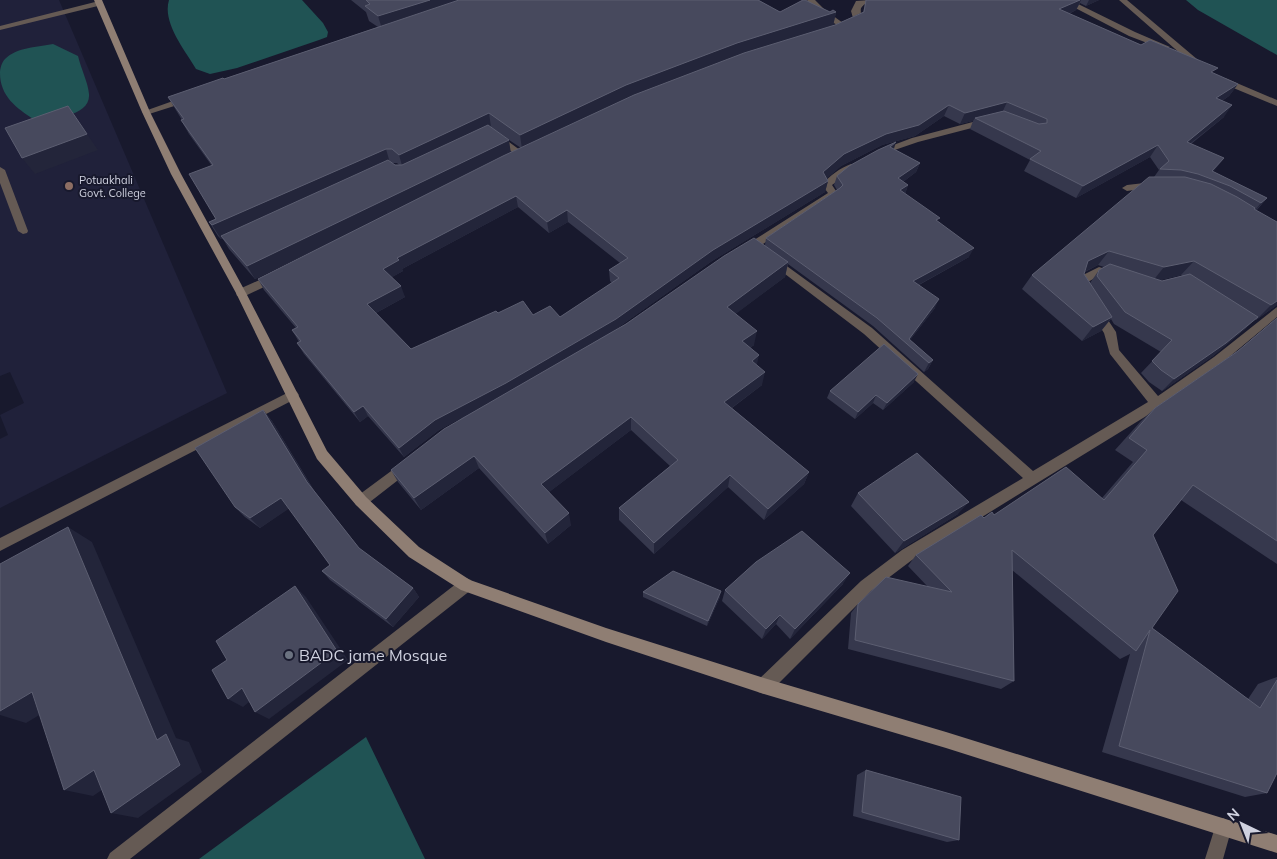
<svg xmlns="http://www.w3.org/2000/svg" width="1277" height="859" font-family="Mulish,sans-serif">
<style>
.built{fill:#20213a}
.water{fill:#205354}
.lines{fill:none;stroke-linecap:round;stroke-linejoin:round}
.lane{fill:#655a54;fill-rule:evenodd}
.street{fill:#655a54;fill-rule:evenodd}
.secondary{fill:#8f7e73;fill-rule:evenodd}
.wall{fill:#36384d;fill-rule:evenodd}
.shaded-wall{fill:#23253a}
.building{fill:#47495d;stroke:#5c5e71;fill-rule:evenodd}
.education-dot{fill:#8d6e63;stroke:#18192d;stroke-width:2}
.worship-dot{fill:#6b7280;stroke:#18192d;stroke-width:2}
.labels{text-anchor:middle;stroke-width:4;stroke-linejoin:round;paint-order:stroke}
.far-poi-label{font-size:11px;fill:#cfd1df;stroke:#18192d;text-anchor:start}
.near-poi-label{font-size:16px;fill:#cfd1df;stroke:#18192d;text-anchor:start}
</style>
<rect width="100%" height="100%" fill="#18192d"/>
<!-- built -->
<path class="built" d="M0 0H59L227 393 0 508V439L8 435 0 415 24 403 10 372 0 376Z"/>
<!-- water -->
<path class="water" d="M169 0H302L323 23 328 32 327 37 319 40 237 68 210 74 196 69C185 50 162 23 169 0Z
M1186 0H1277V55L1198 10Z
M53 44 78 56C81 69 88 82 89 94 91 117 50 119 35 120 16 108 0 96 0 73 0 68 2 62 5 59 17 47 38 47 53 44Z
M366 737 425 859H199Z"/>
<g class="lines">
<!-- lane -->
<path class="lane" d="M99 1 103 3 102 5 0 30V26Z
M0 167 5 170 28 231 27 233 23 234 18 231 0 183Z"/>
<!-- street -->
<path class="street" d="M807 0H815L825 10 843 23 853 18 851 11 856 1 870 0C856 11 863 6 860 21L842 28 819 14Z
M1060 0H1070L1135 32 1170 47 1163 49 1129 36Z
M1119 0H1127L1204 65V69H1198Z
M1219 78H1225L1277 100V106L1219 82Z
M187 96 190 97V101L146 115 142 112Z
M988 118 991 119V123L918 142 880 155 875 152 912 138Z
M497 133 524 153V157H518L494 138V134Z
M851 164 856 167 854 169 832 185 838 194 836 196 763 244 762 248 872 328 1033 471 1148 402 1110 354 1104 333 1090 311 1092 308H1100L1116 332 1119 350 1158 396 1214 357 1277 307V317L1222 363 1161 407 912 560 871 591 770 692 764 694 758 692 756 686 758 680 861 581 902 550 1023 478 864 334 752 249 754 240 828 193 822 185C829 176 840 168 851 164Z
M1153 182 1156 183V187L1127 191 1122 188 1127 185Z
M1099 267 1118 273 1119 276 1114 280 1100 275 1088 282 1086 293H1078L1077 290 1079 277Z
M275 273 280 277 279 280 245 296H237L236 293 237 290Z
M293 390 297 392 299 395 297 398 0 551V538Z
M406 460 411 462 412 466 411 470 366 505 361 507 356 505 354 501 356 497Z
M466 578 471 580 473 585 471 590 130 859H107L110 853 461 580Z
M1223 818 1229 821 1232 827 1223 859H1205L1217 821Z"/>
<!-- secondary -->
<path class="secondary" d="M94 0H102L150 112 181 174 246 293 327 451 366 497 419 547 470 580 606 628 764 678 946 732 1277 835V853L946 748 764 694 606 642 461 590 409 557 356 505 317 459 236 293 171 174 142 112Z"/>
</g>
<!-- wall -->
<path class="wall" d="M351 0H758L780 12H836L833 26 807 34 835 25 863 12 866 0H1099L1086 6 1080 3 1076 10 1069 14 1141 45 1214 74 1238 84 1229 96 1222 101 1224 117 1191 144 1214 172 1267 198 1256 211 1277 222V305L1256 320 1255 319 1245 329 1213 356 1162 391 1149 382 1141 373 1161 352 1114 324 1111 319 1101 331 1082 341 1022 289 1032 275 1154 177 1159 170 1150 157 1076 198 1024 171 1030 160 970 129 973 121 960 124 944 116 915 136 882 145 841 166 827 178 828 181 825 192 712 261 616 329 591 344 765 245 766 238 837 190 834 185 837 176 894 149 920 163 916 172 903 182 908 185 905 194 938 222 969 257 919 285 935 308 910 340 933 360 928 369 924 372 873 326 788 264 785 277 735 314 754 345 750 348 757 365 762 385 732 408 809 472 804 484 764 520 728 487 654 554 619 520V508L670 466 631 430 549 492 571 525 548 544 479 468 421 510 398 482 391 470 463 417 439 430 404 457 368 416 360 422 304 354 297 343 299 342 292 330 296 328 264 290 258 279 351 232 255 279 229 249 223 239H221L218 236 209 222 216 219 212 166 189 134 181 120H182L168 97 224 79 378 27 369 21 366 12ZM500 134 521 148 511 152ZM392 163H397L399 165H395ZM518 207 549 233 568 222 620 263 609 270 610 281 612 283 560 317 533 315 498 313 411 349 376 313 405 297 392 277 403 271 402 269ZM1098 265 1104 267 1099 270 1090 283 1084 274 1085 272ZM1181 275 1182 276 1162 281 1160 280Z
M1277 318V564L1181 500 1153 535 1152 628 1248 699 1258 684 1277 677V773L1267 793 1245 797 1102 752 1130 654 1120 659 1012 570 1014 681 1001 689 848 649 851 613 858 604 928 587 908 566 916 555 984 518 994 515 1102 498 1133 462 1115 450 1141 421 1155 408 1238 351Z
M914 382 883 410 873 403 855 419 827 398 830 391Z
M263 410 272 421 315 492 359 548 413 588 419 597 393 627 330 580 322 571 330 565 289 508 260 528 245 517 235 507Z
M858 493 958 514 895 553 851 506Z
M843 584 790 639 776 624 762 639 722 601 725 590Z
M643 592 720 597 707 626 643 597Z
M866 770 959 840 947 842 853 816 857 775Z"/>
<!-- shaded-wall -->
<path class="shaded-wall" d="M430 0H461L383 32 378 16Z
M1080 0H1081L1076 10 1054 21 1059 9Z
M1089 0H1099L1086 6Z
M836 12 833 26 735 57 522 149 520 135 626 85 737 43Z
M1238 84 1229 96 1208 110 1216 98Z
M1007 102 1002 113 975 118 973 121 960 124 965 113Z
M949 105 944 116 915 136 882 145 841 166 821 184 823 172 844 154Z
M1232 105 1224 117 1178 153 1187 142Z
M68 106 98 150 35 174 22 158Z
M489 113 491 127 403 169 399 155Z
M509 140 511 154 255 279 247 266Z
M896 142 893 152 890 147Z
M1158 145 1150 157 1076 198 1083 186Z
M386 149 390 163 221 236 223 239H221L212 225Z
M1224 158 1215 170 1208 177 1212 171Z
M920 163 916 172 895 188 898 178Z
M828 181 825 192 712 261 616 329 509 393 439 430 404 457 399 448 435 420 713 250Z
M908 185 905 194 900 190Z
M516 196 518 207 402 269 403 271 387 280 383 269 397 258Z
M1267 198 1257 209 1251 215 1261 203Z
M567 210 568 222 549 233 547 222Z
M974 248 969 257 909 290 913 281Z
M1109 251 1098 265 1078 275 1088 261Z
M1194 261 1181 275 1152 282 1164 267Z
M788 262 785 277 725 322 727 307Z
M401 286 405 297 372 315 367 304Z
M939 299 935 308 907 344 909 339Z
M1277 301V305L1256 320 1271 305Z
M1112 317 1101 331 1082 341 1093 327Z
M1258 317 1245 329 1213 356 1162 391 1174 379Z
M757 331 754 345 739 355 742 341Z
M759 355 756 369 752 361Z
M933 360 928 369 924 372 929 363Z
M765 372 762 385 722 415 724 402Z
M918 374 914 382 883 410 887 403Z
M876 395 873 403 855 419 858 412Z
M363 406 368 416 360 422 354 412Z
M263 410 272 421 315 493 307 482Z
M631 417V430L544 496 541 484Z
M474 456 479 468 421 510 414 498Z
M809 472 804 484 764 520 768 509Z
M730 475 728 487 654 554V543Z
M281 498 290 508 260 528 250 518Z
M969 502 958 514 895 553 904 541Z
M569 513 571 525 548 544 545 533Z
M68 527 92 542 176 738 189 742 202 772 138 818 111 813 157 740Z
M850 573 843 584 790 639 795 629Z
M295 586 306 597 348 660 269 719 255 712Z
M413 588 419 597 393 627 386 619Z
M721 591 720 597 707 626 708 621Z
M780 615 776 624 762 639 766 629Z
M242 688 256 696 243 707 228 699Z
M32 692 61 702 26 723 0 715V711Z
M94 770 121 777 93 796 64 790Z"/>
<!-- building -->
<path class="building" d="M366 0H430L378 16 365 6 370 4Z
M459 0H758L780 12 803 0H805L830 12 833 10 836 12 737 43 626 85 520 135 489 113 399 155 392 149H386L212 225 209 222 216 219 189 174 213 165 181 120 184 119 168 97 223 78 224 79Z
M866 0H1080L1059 9 1141 45 1150 40 1218 68 1211 72 1238 84 1216 98 1232 105 1187 142 1224 158 1212 171 1267 198 1261 203 1230 186 1198 174 1181 170 1160 169 1169 161 1158 145 1083 186 1030 159 1041 151 975 118 1004 111 1039 124 1047 123V119L1007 102 965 113 949 105 919 125 886 134 844 154 823 172 828 181 713 250 616 319 506 383 435 420 399 448 363 406 354 412 297 343 301 341 292 330 298 327 258 279 503 156 634 95 744 53 835 25 864 12ZM516 196 547 222 567 210 628 258 609 270 619 278 560 317 550 306 533 315 523 301 498 313 496 311 411 349 367 304 401 286 383 269 399 260 397 258Z
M68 106 87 134 22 158 5 128Z
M488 125 509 140 247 266 221 236 388 160 395 165H402Z
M896 142 890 147 920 163 898 178 908 185 900 190 940 218 936 220 974 248 913 281 939 299 909 339 933 360 929 363 877 318 766 238 840 188 843 185 837 176 849 166 878 150Z
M1149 177H1185L1211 184 1237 197 1255 208 1254 209 1277 222V301L1271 305 1194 261 1164 267 1109 251 1088 261 1084 274 1112 317 1093 327 1032 275Z
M754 238 788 262 727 307 757 331 742 341 759 355 752 361 765 372 724 402 809 472 768 509 730 475 654 543 619 508 678 460 631 417 541 484 569 513 545 533 474 456 414 498 391 470 444 429 626 324 724 256Z
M1110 264 1162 281 1190 274 1258 317 1226 343 1174 379 1161 370 1152 361 1172 340 1125 312 1097 276 1099 270Z
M1277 318V541L1193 485 1153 535 1178 591 1152 628 1260 708 1277 680V773L1267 793 1119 746 1150 630 1136 651 1012 550 1014 681 855 640 858 604 886 577 952 592 916 555 981 515 984 518 992 512 994 515 1066 467 1104 500 1147 450 1129 438 1155 408 1238 351Z
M884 344 918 374 887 403 876 395 858 412 830 391Z
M263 410 307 482 359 548 413 588 386 619 322 571 330 565 281 498 250 518 235 507 195 448Z
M917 453 969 502 904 541 858 493Z
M68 527 157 740 166 734 180 765 111 813 94 770 64 790 32 692 0 711V564Z
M802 531 850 573 795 629 780 615 766 629 725 590 756 562Z
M673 571 721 591 708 621 643 592Z
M295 586 337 651 255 712 242 688 228 699 212 670 227 660 216 641Z
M866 770 961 797 959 840 862 812Z"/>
<!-- markers -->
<circle class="education-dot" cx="69" cy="186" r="5"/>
<circle class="worship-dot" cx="289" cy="655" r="5"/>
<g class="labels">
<!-- far-poi labels -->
<g class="far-poi-label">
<text x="79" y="184">Potuakhali<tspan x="79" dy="13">Govt. College</tspan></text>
</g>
<!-- near-poi labels -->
<g class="near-poi-label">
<text x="299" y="661">BADC jame Mosque</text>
</g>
</g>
<!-- north arrow -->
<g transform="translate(1242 824) rotate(317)" stroke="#18192d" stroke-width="4" paint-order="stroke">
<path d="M0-4L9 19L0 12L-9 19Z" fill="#cfd1df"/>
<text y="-8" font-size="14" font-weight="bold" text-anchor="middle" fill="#cfd1df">N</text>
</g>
</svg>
